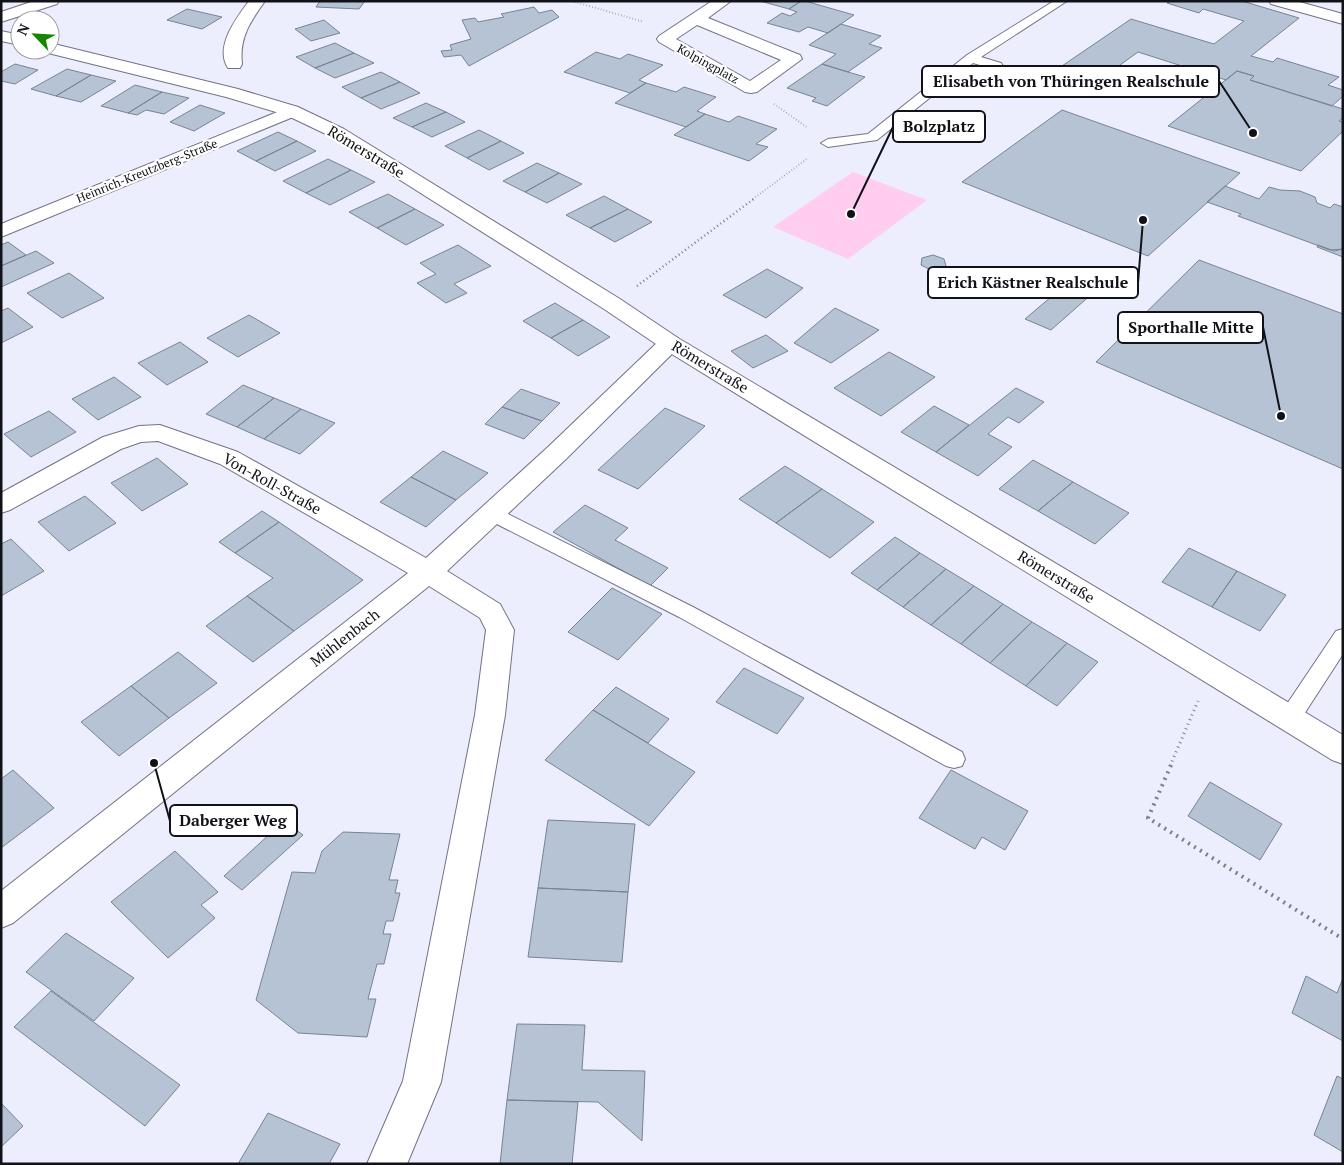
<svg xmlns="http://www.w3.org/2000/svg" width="1344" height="1165" font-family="'PT Serif',serif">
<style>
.green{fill:#fecdf0}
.building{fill:#b6c3d4;stroke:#778493}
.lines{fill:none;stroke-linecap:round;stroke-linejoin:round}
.service-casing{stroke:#717385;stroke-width:2}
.minor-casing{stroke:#717385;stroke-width:2}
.secondary-casing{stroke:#717385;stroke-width:2}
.path-far3{stroke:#7c7e89;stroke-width:2;stroke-dasharray:0.5 2.5;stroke-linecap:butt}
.path-far2{stroke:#7c7e89;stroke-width:2.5;stroke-dasharray:1 3;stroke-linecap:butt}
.path-far1{stroke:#7c7e89;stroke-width:3;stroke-dasharray:1 4;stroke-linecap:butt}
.path{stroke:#7c7e89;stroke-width:4;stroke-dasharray:2 5;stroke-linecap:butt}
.service{fill:#fff;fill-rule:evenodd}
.minor{fill:#fff;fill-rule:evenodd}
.secondary{fill:#fff;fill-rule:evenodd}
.labels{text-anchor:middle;stroke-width:4.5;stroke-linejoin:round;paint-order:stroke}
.far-street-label{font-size:12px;fill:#111218;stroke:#fff}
.street-label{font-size:15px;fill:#111218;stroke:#fff}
.leader{fill:none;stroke:#111218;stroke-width:2}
.callout-dot{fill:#111218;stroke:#fff;stroke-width:2}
.callout{fill:#fff;stroke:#111218;stroke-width:2}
.callout-label{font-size:16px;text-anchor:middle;font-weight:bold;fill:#111218}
</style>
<rect width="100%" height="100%" fill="#eceefe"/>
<!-- green -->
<path class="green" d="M853 172 927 200 848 259 773 227Z"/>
<!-- building -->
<path class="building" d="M320 1H365L359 9 316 7Z
M760 1H801L789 9Z
M801 1H805L854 15 828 33 808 27 799 32 767 23 782 13 790 16 797 12 789 9Z
M1171 1H1242L1299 18 1251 56 1273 62 1277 58 1339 77 1328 85 1343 90V96L1332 106 1250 80 1254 76 1237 71 1226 80 1138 52 1098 81 1059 68 1131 19 1214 44 1244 21 1203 9 1199 13 1167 3Z
M534 7 539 13 552 10 559 17 469 66 461 55 444 57 441 51 452 50 450 45 471 39 462 20 475 18 478 22 504 17 501 14Z
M187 9 222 17 202 29 167 20Z
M324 20 340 33 311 41 295 29Z
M841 24 881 36 869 44 882 48 848 72 822 64 836 54 809 45Z
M335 43 354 53 315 68 296 57Z
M596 52 620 59 628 54 663 65 639 80 646 83 630 93 564 72Z
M354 53 374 63 335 78 315 68Z
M15 64 38 70 15 84 1 81V72Z
M822 64 848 72 865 77 827 106 812 101 816 98 787 88Z
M67 69 91 75 56 96 31 89Z
M1237 71 1254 76 1250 80 1343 109V118L1339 121 1343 122V131L1301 171 1168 126Z
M381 72 400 82 361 98 342 87Z
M91 75 116 81 81 102 56 96Z
M400 82 420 93 381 109 361 98Z
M646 83 676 92 684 87 716 97 697 111 705 114 686 127 615 103Z
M135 85 162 92 128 113 101 106Z
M162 92 189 98 164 114 146 110 137 115 128 113Z
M426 103 446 112 412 127 393 118Z
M200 105 225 113 194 131 170 122Z
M1062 110 1240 173 1148 256 962 182Z
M446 112 465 122 432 137 412 127Z
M705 114 729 122 738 116 777 129 756 144 768 147 749 161 674 135Z
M479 130 501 141 467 158 445 146Z
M278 132 297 141 256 161 237 151Z
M297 141 316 151 275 171 256 161Z
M501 141 524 153 489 170 467 158Z
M328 159 351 170 306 193 283 181Z
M537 163 559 173 525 192 503 181Z
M351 170 375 182 330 205 306 193Z
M559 173 582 184 547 203 525 192Z
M1225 186 1259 199 1269 187 1280 190 1300 191 1315 197 1317 203 1330 208 1334 204 1343 207V249L1330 250 1238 216 1241 214 1207 202Z
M388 194 415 209 377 228 349 212Z
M604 196 628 209 590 228 566 215Z
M415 209 444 225 406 245 377 228Z
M628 209 652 222 615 242 590 228Z
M8 242 26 255 1 266V245Z
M458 245 491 266 454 284 467 293 446 303 417 283 436 274 420 263Z
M1318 245 1334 251 1343 249V257L1317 247Z
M36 251 54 263 1 287V266Z
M933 255 944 259 946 266 943 269 931 270 921 265 922 258Z
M1199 260 1343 314V469L1096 362Z
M767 269 803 288 766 318 723 295Z
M69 273 104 298 62 318 27 293Z
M1077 275 1102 285 1051 330 1025 319Z
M555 303 583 320 551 338 523 321Z
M8 308 33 327 1 343V311Z
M835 308 879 330 831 363 794 343Z
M249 315 280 333 238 357 207 338Z
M583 320 610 337 578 356 551 338Z
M766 335 788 351 753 368 731 351Z
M180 342 208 362 167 385 138 363Z
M889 352 935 377 881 416 834 388Z
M114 377 141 397 98 420 72 399Z
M243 385 274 398 237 427 206 414Z
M1016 388 1044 402 1019 423 1008 417 988 434 1012 447 978 476 936 452Z
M521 389 560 403 542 421 502 407Z
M274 398 301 409 264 439 237 427Z
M934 406 969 425 936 452 901 432Z
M502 407 542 421 524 439 485 424Z
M665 408 705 426 638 489 598 470Z
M301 409 335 423 300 454 264 439Z
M49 411 76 432 31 457 4 434Z
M443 451 488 473 456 500 411 477Z
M157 458 188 484 142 511 111 483Z
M1033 460 1073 482 1038 511 999 489Z
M785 466 822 489 776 523 739 499Z
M411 477 456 500 426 527 380 502Z
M1073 482 1129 513 1095 544 1038 511Z
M822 489 874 522 830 558 776 523Z
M85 496 116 523 69 551 38 522Z
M585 505 628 528 615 540 668 568 650 586 553 532Z
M262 511 279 522 235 553 219 542Z
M279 522 363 580 294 631 247 596 273 578 235 553Z
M895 537 920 553 877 590 851 573Z
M11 539 44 571 1 596V544Z
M1189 548 1237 571 1212 607 1162 582Z
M920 553 946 569 903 607 877 590Z
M946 569 974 586 931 625 903 607Z
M1237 571 1286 595 1260 631 1212 607Z
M974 586 1003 604 961 644 931 625Z
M612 588 662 614 618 660 568 632Z
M247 596 294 631 253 662 206 626Z
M1003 604 1032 622 990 663 961 644Z
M1032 622 1067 643 1026 686 990 663Z
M1067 643 1098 662 1057 706 1026 686Z
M178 652 217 683 169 718 131 686Z
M744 668 804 698 777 734 716 702Z
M131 686 169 718 119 756 81 722Z
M616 687 669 719 648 743 593 710Z
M593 710 695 772 649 826 545 760Z
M13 770 54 808 1 848V779Z
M951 770 1028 811 1005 850 982 837 975 849 919 818Z
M1210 782 1282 824 1260 860 1188 816Z
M548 820 635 824 628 892 538 888Z
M284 821 303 835 242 890 224 876Z
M343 832 400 834 389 880H398L395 893H400L393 921H386L383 934H391L384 964H377L368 999H376L367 1037 298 1033 256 1000 292 872 315 873 322 851Z
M175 851 218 892 201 905 215 918 168 958 111 902Z
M538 888 628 892 622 962 528 957Z
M66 933 134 978 94 1021 26 972Z
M1306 976 1337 993 1343 978V1041L1292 1013Z
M51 991 180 1085 145 1126 14 1027Z
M517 1024 585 1025 582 1070 645 1071 642 1141 598 1102 507 1100Z
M1337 1076 1343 1079V1152L1314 1135Z
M507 1100 578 1102 572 1164H500Z
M1 1103 23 1126 1 1147Z
M268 1113 340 1144 329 1164H238Z"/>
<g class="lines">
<defs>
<path id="service" d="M1054 1H1067L981 57 1001 63 1003 66 1001 69 997 70 973 63 949 82 970 89 972 92 970 95H962L942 88 877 140 828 147 821 143 828 139 868 134 967 55Z
M492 506 693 607 962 752 965 759 962 766 954 768 946 766 679 617 485 518 483 513 485 508Z
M1343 629V654L1297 725 1289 728 1281 725 1278 719 1281 713 1336 631Z"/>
<path id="minor" d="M34 1H59L57 4 1 22V12Z
M249 1H265C250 22 239 38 242 64L240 68H228C214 47 237 17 249 1Z
M712 1H731L708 18 800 55 802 59 757 92 751 93 745 92 659 42 657 39 659 36ZM697 25 781 60 750 81 676 39Z
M1269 1H1296L1343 14V24L1271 4Z
M292 106 298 107 301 111 298 115 1 237V224Z
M670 336 678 338 681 343 678 348 566 459 447 571 500 604 514 630 505 715 441 1082 407 1164H367L403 1081 475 715 486 630 480 618 429 586 13 923 1 928V891L408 573 220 464 158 441 141 442 121 449 10 510 1 513V493L103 437 139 426 160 425 238 452 426 558 548 447 662 338Z"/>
<path id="secondary" d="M1 31 20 35V45L1 41Z
M50 43 238 89 298 107 344 129 620 299 678 338 1343 735V764L1332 760 662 348 604 309 332 137 286 115 226 97 44 52 43 50H50Z"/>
</defs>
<!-- service casing -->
<use href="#service" class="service-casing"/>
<!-- minor casing -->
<use href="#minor" class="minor-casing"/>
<!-- secondary casing -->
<use href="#secondary" class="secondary-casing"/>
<!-- path-far3 -->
<path class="path-far3" d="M572 1 644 22
M774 104 808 128
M753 199 808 158"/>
<!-- path-far2 -->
<path class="path-far2" d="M637 286 755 198"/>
<!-- path-far1 -->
<path class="path-far1" d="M1170 766 1198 701"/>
<!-- path -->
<path class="path" d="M1171 765 1148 818 1343 939"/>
<!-- service -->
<use href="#service" class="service"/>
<!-- minor -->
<use href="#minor" class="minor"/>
<!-- secondary -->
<use href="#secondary" class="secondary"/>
</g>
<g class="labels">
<!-- far-street labels -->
<g class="far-street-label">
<text transform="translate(708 64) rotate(29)" y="4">Kolpingplatz</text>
<text transform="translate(147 171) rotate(-22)" y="4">Heinrich-Kreutzberg-Straße</text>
</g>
<!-- street labels -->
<g class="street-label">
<text transform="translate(366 152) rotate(31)" y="5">Römerstraße</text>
<text transform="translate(710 367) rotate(31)" y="5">Römerstraße</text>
<text transform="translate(272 484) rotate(29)" y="5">Von-Roll-Straße</text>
<text transform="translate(1056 577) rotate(31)" y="5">Römerstraße</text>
<text transform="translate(345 638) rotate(-38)" y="5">Mühlenbach</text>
</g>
</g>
<!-- callouts -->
<path class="leader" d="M1253 133L1219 81M851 214L893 127M1143 220L1138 283M1281 416L1263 327M154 763L170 821"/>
<g class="callout-dot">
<circle cx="1253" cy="133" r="5"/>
<circle cx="851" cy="214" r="5"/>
<circle cx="1143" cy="220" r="5"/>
<circle cx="1281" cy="416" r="5"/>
<circle cx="154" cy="763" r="5"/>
</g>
<g class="callout">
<rect x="922" y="66" width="297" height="31" rx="5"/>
<rect x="893" y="111" width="92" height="31" rx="5"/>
<rect x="928" y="267" width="210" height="31" rx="5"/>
<rect x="1118" y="312" width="145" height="31" rx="5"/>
<rect x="170" y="805" width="127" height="31" rx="5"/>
</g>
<g class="callout-label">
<text x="1071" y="87">Elisabeth von Thüringen Realschule</text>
<text x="939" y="132">Bolzplatz</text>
<text x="1033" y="288">Erich Kästner Realschule</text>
<text x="1191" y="333">Sporthalle Mitte</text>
<text x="233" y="826">Daberger Weg</text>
</g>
<!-- border -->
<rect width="1344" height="1165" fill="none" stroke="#111218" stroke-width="5"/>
<!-- north arrow -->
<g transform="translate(35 35) rotate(295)"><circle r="24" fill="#ffffff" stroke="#a0a0a3"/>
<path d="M0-4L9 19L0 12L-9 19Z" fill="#158600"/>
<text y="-8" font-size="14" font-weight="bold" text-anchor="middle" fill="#111218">N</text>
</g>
</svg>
